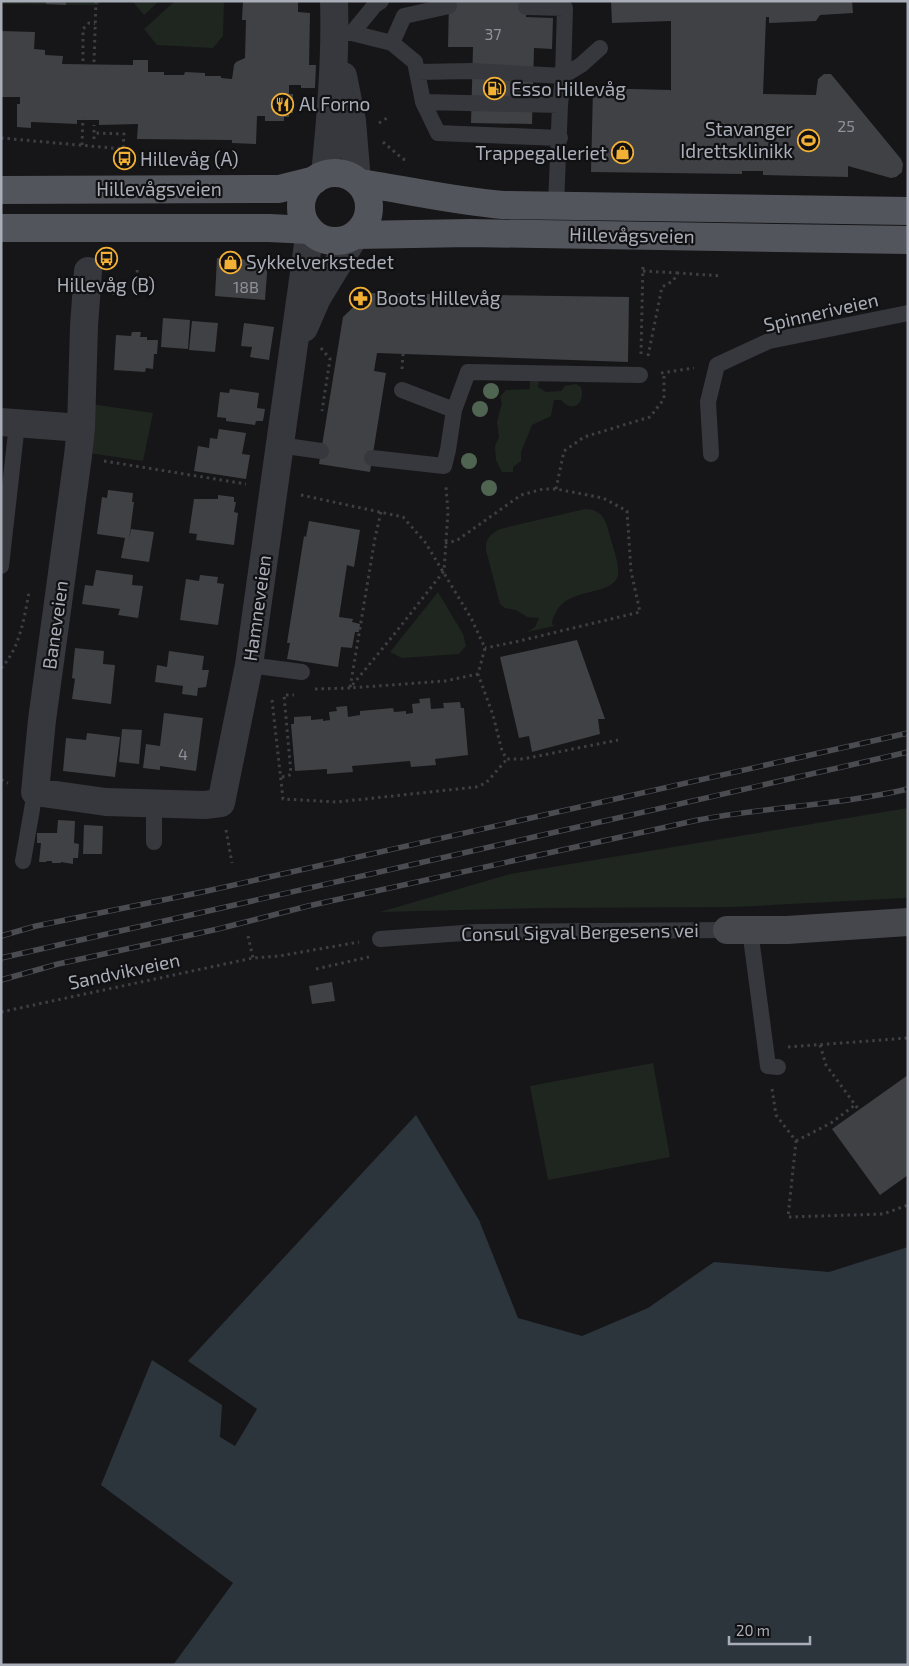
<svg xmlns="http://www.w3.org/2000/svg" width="909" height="1666" font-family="'Exo 2',sans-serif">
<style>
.green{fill:#1e261f}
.water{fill:#2c353c}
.building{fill:#404145}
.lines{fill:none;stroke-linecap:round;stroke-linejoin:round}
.path{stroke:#3d3f44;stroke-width:3;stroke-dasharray:2.5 4;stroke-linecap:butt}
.lane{stroke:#37383d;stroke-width:16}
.street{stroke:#37383d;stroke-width:28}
.secondary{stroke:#45474d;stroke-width:28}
.primary{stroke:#53555c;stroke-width:28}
.rail-casing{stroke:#4a4c52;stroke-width:5.5}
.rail{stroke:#111113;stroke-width:4;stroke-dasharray:11;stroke-linecap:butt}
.tree{fill:#506452}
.labels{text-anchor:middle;stroke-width:4.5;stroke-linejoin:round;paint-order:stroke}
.number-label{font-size:16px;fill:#8e929b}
.poi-label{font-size:19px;fill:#a8adb8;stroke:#111113;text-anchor:start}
.street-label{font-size:19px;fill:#a8adb8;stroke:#111113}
</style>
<rect width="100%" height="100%" fill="#161618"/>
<!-- green -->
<path class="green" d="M1 1H102L98 5 1 4Z
M132 1H156L157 3 144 15Z
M175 1H224L223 36 213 48 157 45 144 29Z
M530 381H539L538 387 546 392 561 391 565 386 576 384 581 387C586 403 573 414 561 400H554L551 416 532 425 521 452V461L513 467V472H502L496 460 495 446 499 437 497 422 502 403 500 397 506 390 530 389Z
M91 404 153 413 143 461 89 453Z
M585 509C597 509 604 515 607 526 610 539 620 563 618 575 614 596 571 587 557 610 555 615 552 618 552 624L554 626 527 632 535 627 539 618 527 617 516 610 505 608 500 604 486 550C485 539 490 534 500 529Z
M438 592 463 634 466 646 459 654 402 658 390 652Z
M908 808V897L904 898 734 907 540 908 380 912 510 874Z
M653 1063 670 1157 548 1180 530 1086Z"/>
<!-- water -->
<path class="water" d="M416 1115 479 1220 518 1318 582 1336 648 1308 714 1262 829 1272 908 1247V1665H173L233 1583 101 1485 152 1360 222 1405 220 1437 235 1446 257 1409 188 1361Z"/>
<!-- building -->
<path class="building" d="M46 1H66V5L46 4Z
M243 1H298V12L310 13 309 65H316L315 88H301V85H289V94H293V113H289V117H284V121H265V116H257L256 144 232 143V140L137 139 138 124 99 125V120H77V124L31 122V128L17 127V104H20V97H1V31L35 32 34 49 45 50V55L63 56 62 64 133 65V60H148V72H164V75H184L185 72 205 73V76H221V78L232 79 234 65 236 62 245 58 246 20H242Z
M449 1H526V17L553 18 552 49 534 48 532 124 471 123 473 47H448Z
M611 1H852L853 13 820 15 816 21 769 23V17H766L763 94 816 95 818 79 824 74H831L901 159 903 164 902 172 896 177 891 178 848 166V177L763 175V171H742V174L591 172 593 88 670 90 671 91V21L612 23Z
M217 258 268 261 265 300 215 296Z
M368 293 629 297 628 362 377 353 374 371 386 373 370 472 319 464 343 317Z
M163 318 190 320 188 349 161 347Z
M192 321 218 323 215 352 189 350Z
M244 323 274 327 269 360 250 357 252 347 241 346Z
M132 332H141L140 337H147V340H158L157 354H154L153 369 146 368 145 372 114 370 116 335 131 336Z
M230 389 259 393 257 408 265 409 263 421H256L255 425 226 421V418L217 417 220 392 229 393Z
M219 429 246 433 242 454 250 455 246 479 194 471 198 446 209 448 210 438 217 439Z
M108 490 133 493 132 502H134L129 540 131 529 154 532 149 562 121 558 125 538 97 534 102 497 107 498Z
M218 495 234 497V502H236L234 512 238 513 234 545 196 540 197 534 189 533 194 499H218Z
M309 521 360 530 354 567 347 565 339 617 353 619 352 622 360 624 359 632H355L352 648 341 647 338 667 287 659 290 643H287L304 536 306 537Z
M96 570 133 575 132 585 143 586 138 618 118 615 120 609 82 604 85 585 93 586Z
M200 575 218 577 217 583 224 584 218 625 180 620 186 579 199 581Z
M577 640 605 719H598L600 734 532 752 529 736 519 738 500 657Z
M75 648 104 651 103 664 115 665 111 704 72 699 75 679 72 678Z
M169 651 204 656 202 670H209L206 687 198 688 197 696 182 694 183 686 155 682 157 665 167 667Z
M430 698 431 709 444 708 443 703 460 702 461 708H464L468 755 435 759 436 765 411 767 410 761 352 766 353 772 327 774V769L295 771 291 724H294V717L311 716V720L323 719V721L330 720 329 712 337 711 336 707 347 706 348 717 360 715V711L393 708 394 712 406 711V714L413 713 412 704 420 703 419 699Z
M164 713 203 718 196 771 160 766V770L143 768 146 744 160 746Z
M122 729 142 730 139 764 119 762Z
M87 733 120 737 115 777 63 771 66 738 86 740Z
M58 820 75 821 74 843 79 844 78 858H73V864L61 862V863H52V861H47L46 862H39L41 843H37V833H57Z
M84 825 103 826 102 854H83Z
M332 982 335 1001 312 1004 309 986Z
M908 1075V1175L880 1195 832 1129Z"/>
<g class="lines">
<!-- path -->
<path class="path" d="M83 61V29L89 23 95 24
M94 62 96 1
M379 123 387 118
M1 138 123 149 124 134 94 133
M94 139V125
M383 142 403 159 407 160
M82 145 83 116
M643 271 678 273
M112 293 138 292 137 266
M321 348 330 359 322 411
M641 354 643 263
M648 356 662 287 673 281 678 273 722 276
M402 369 403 354
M661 373 694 368
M104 461 246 484
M556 489 564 451 584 437 650 417 664 399V372
M301 495 403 517 425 542 471 618 485 648 478 674 493 715 502 751 507 759H523L618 740
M381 512 375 538 350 688 445 681 478 674
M445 543 456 541 521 495 543 489H556L603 498 627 511 631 571 640 612 515 642 485 648
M1 668C20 648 24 619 29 592
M315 689 350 688 396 632 444 571 448 512 446 487
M272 700 283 799 337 802 476 787 486 783 507 759
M282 777 288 776 291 774 284 695H294
M1 780 8 783
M226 830 232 863
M248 936 253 958
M316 969 369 957
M1 1012 253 958 279 956 359 942
M820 1045 826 1065 859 1110
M788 1047 908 1038
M772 1089 776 1115 796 1141 788 1217 883 1214 908 1205
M796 1141 831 1123 855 1105"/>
<!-- lane -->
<path class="lane" d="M335 33H352L392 43 415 62 423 102 438 133 560 138
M352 33 375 5 381 1
M392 43 404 16 449 6
M418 72 472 71 563 76 565 8 526 7
M423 102 560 105
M556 205 560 105 563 76 581 65 600 48
M402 390 454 410
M279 445 321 451
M711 454 708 402 717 365 769 341 908 313
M372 458 444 466 448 450 454 410 468 372 640 375
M1 566 17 424
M249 665 302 672
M154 803V842
M23 861 35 792
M750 930 768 1066 778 1067
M380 939 477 932 727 930"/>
<!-- street -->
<path class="street" d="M343 76 352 121 357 181
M325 174C331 117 336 59 334 1
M88 271 84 326 81 428 78 456 42 720 35 792 106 802 205 805 221 803 249 665 310 230
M304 328 317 298 354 237
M1 422 81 428"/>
<!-- secondary -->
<path class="secondary" d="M727 930H787L908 922"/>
<!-- primary -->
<path class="primary" d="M301 207a34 34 0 1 1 68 0a34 34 0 1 1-68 0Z
M360 183C408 190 454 201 503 205L908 211
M1 190 279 189 315 180
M1 228H269L310 230
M356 235 470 233 908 240"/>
<defs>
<path id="rail" d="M1 936 36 926 207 891 908 733
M1 958 908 752
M1 980 58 964 218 929 308 906 698 820C767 807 839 805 908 789"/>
</defs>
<!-- rail casing -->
<use href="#rail" class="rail-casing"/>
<!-- rail -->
<use href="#rail" class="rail"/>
</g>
<!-- trees -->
<g class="tree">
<circle cx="491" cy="391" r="8"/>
<circle cx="480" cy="409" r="8"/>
<circle cx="469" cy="461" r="8"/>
<circle cx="489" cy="488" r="8"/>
</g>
<!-- icons -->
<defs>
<symbol id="fuel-ring" viewBox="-11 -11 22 22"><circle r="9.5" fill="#111113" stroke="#f2b134" stroke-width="1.5"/><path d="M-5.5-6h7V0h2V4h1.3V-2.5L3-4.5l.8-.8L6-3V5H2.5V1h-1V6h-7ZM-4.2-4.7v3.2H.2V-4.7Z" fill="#f2b134"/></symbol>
<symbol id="restaurant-ring" viewBox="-11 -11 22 22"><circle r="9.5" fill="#111113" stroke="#f2b134" stroke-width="1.5"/><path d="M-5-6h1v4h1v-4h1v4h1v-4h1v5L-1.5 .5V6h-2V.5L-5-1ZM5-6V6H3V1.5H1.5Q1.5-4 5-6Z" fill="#f2b134"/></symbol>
<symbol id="stadium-ring" viewBox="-11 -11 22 22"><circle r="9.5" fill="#111113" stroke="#f2b134" stroke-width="1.5"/><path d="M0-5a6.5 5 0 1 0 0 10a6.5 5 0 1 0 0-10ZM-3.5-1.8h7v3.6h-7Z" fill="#f2b134"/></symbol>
<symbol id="shop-ring" viewBox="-11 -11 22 22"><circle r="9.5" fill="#111113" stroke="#f2b134" stroke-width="1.5"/><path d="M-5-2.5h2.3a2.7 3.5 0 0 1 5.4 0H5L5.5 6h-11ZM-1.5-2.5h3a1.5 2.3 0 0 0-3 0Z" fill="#f2b134"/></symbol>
<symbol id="bus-ring" viewBox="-11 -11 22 22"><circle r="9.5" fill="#111113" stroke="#f2b134" stroke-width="1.5"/><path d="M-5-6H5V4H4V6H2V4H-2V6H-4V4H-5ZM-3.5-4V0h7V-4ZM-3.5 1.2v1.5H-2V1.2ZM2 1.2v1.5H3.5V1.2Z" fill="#f2b134"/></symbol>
<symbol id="pharmacy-ring" viewBox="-11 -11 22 22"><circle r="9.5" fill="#111113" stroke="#f2b134" stroke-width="1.5"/><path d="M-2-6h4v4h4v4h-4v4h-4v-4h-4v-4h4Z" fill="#f2b134"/></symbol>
</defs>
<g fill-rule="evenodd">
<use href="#fuel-ring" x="482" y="76" width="25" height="25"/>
<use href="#restaurant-ring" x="270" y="92" width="25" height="25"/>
<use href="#stadium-ring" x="796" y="128" width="25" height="25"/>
<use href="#shop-ring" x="610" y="140" width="25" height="25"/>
<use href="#bus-ring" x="112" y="146" width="25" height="25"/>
<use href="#bus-ring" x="94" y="246" width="25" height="25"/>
<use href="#shop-ring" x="218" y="250" width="25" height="25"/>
<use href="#pharmacy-ring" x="348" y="286" width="25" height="25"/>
</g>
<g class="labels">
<!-- number labels -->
<g class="number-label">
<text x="493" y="40">37</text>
<text x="846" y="132">25</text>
<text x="246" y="293">18B</text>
<text x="183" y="760">4</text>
</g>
<!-- poi labels -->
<g class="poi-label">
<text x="511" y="96">Esso Hillevåg</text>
<text x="299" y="111">Al Forno</text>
<text x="793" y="136" text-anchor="end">Stavanger<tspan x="793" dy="22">Idrettsklinikk</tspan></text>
<text x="607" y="160" text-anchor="end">Trappegalleriet</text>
<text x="140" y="166">Hillevåg (A)</text>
<text x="246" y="269">Sykkelverkstedet</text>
<text x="106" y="292" text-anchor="middle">Hillevåg (B)</text>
<text x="376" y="305">Boots Hillevåg</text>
</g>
<!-- street labels -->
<g class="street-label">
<text x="159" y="196">Hillevågsveien</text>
<text transform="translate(632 235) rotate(1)" y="7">Hillevågsveien</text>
<text transform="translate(821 312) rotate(-13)" y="7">Spinneriveien</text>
<text transform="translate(257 608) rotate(-82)" y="7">Hamneveien</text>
<text transform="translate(55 625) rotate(-82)" y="7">Baneveien</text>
<text transform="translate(580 932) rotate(-1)" y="7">Consul Sigval Bergesens vei</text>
<text transform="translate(124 971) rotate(-12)" y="7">Sandvikveien</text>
</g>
</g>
<!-- border -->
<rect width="909" height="1666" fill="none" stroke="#a8adb8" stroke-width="5"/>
<!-- scale -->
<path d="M729 1636v8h81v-8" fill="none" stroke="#a8adb8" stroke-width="2.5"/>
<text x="736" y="1636" font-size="15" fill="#a8adb8" stroke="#111113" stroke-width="4" paint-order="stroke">20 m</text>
</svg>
